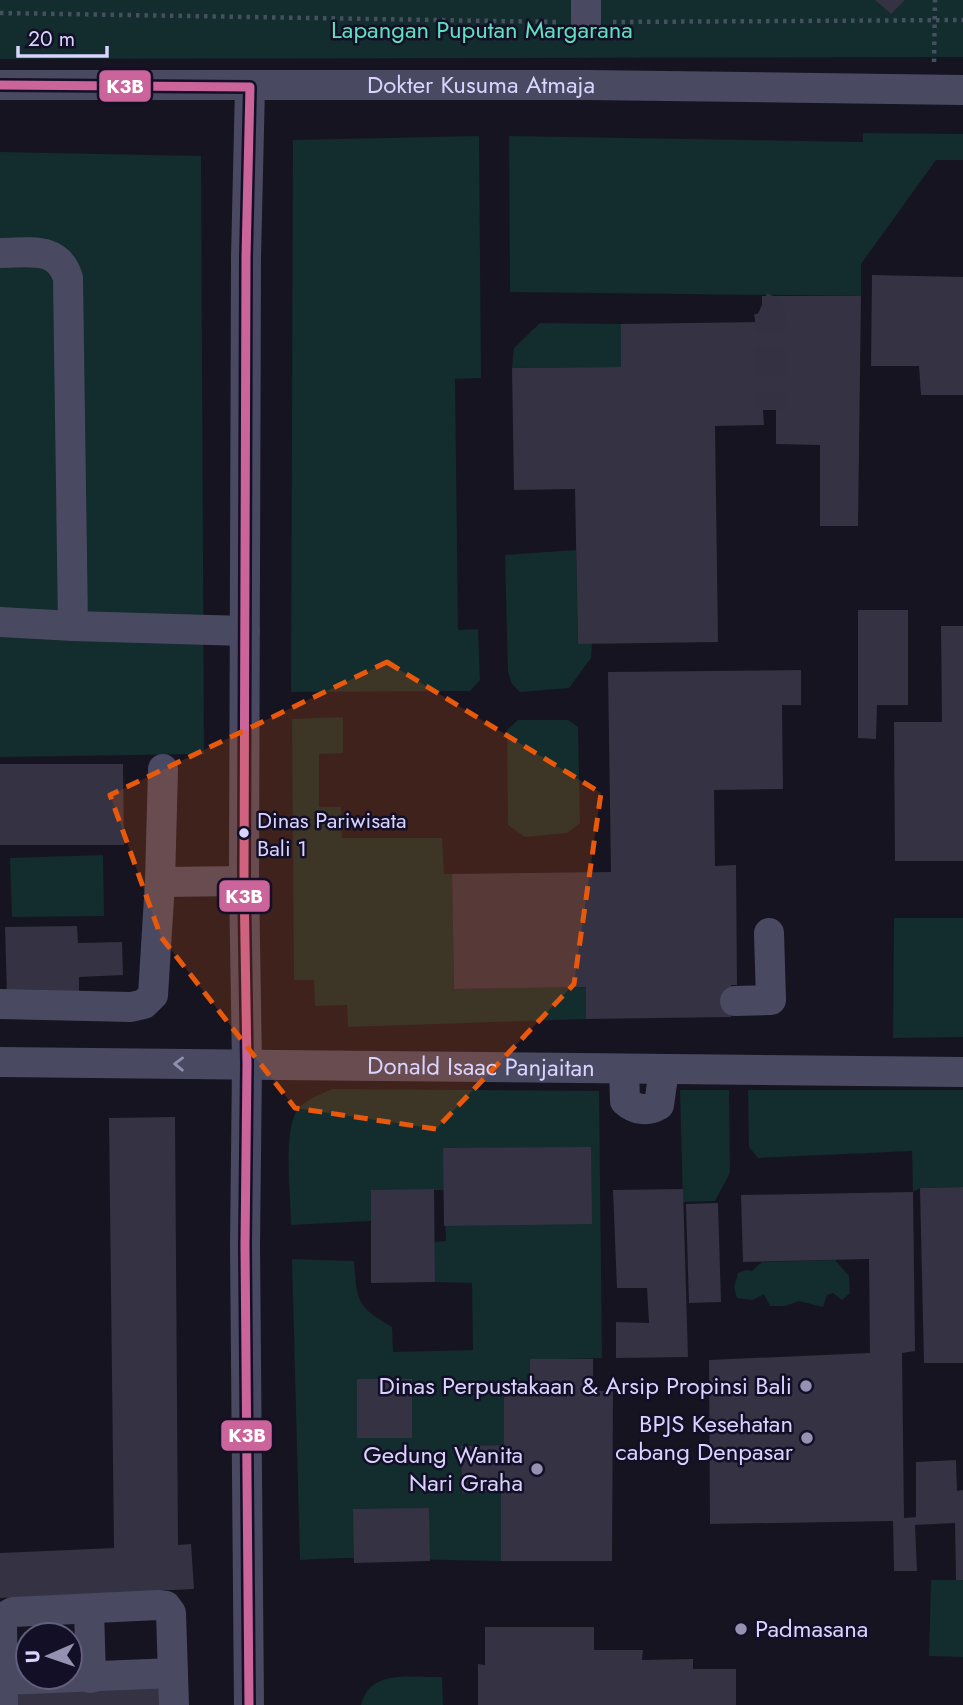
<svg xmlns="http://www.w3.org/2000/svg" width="963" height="1705" font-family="Jost,sans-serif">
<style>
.green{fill:#132c2d}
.building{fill:#343243}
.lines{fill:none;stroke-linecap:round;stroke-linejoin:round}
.minor-tunnel{stroke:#333142;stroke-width:30;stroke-dasharray:30 15;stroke-linecap:butt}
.path{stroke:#44505f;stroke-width:4.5;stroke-dasharray:3.5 5;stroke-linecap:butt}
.minor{stroke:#4a4962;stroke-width:30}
.bus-1-casing{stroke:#130f26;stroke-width:14}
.bus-1{stroke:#ca649b;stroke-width:9}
.oneway{stroke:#928eb0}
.marked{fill:#e8590c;fill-opacity:0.2;stroke:#e8590c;stroke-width:5;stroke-dasharray:14 9;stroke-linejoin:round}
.bus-dot{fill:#d9d4ff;stroke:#130f26;stroke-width:2.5}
.poi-dot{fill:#9591b1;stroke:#130f26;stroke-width:2.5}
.labels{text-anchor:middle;stroke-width:5;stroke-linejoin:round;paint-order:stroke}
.bus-label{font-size:22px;fill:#d9d4ff;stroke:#130f26;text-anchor:start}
.park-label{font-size:24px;fill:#5fe0c0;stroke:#130f26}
.street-label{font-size:24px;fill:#d9d4ff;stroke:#130f26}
.poi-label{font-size:24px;fill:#d9d4ff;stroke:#130f26;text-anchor:end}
.line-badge{stroke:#130f26;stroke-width:2.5}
.badge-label{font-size:19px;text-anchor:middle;font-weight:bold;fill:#fff}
</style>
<rect width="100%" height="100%" fill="#161421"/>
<!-- green -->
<path class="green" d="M0 0H963V57L0 59Z
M863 133 963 134V160H936L861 264V296L510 292 509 136 863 142Z
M479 136 481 378 455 379 458 630 478 629 480 680 470 691 291 692 293 140Z
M0 152 201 156 204 754 0 757Z
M540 323 621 324V367L512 368 514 348Z
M576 550 578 644H592L591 658 569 688 520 692 512 684 508 672 505 555Z
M343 717V753L319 754V807H341L342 838H442L444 874H452L454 989 586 987V1019L348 1027 347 1005 315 1006 314 980H294L292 719Z
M518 720H568L578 727 580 823 567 833 525 837 508 825 507 730Z
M103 855 104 916 12 917 10 858Z
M894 918H963V1037L893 1038Z
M332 1089 599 1091 602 1358 531 1360 530 1391 504 1392V1445L461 1446 462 1493 501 1491V1561C434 1561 367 1555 300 1560L292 1259 354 1261C357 1302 356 1306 392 1327L393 1352 473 1350 472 1283 435 1282 434 1242 446 1241 444 1190H371V1221L291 1225C291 1196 283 1136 296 1112 303 1100 320 1095 332 1089Z
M680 1090H729L730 1173 715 1201 683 1202Z
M748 1090H963V1187L920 1188 913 1192 912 1151 758 1158 749 1147Z
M835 1260 849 1276 850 1293 842 1300 833 1293 827 1295 823 1307 799 1301 785 1306H770L764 1294 753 1300 737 1298 734 1287 738 1273 746 1270 752 1271 762 1262Z
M931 1580H963V1657L929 1656Z
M442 1677 443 1705H361C370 1668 412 1678 442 1677Z"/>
<!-- building -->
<path class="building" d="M875 0H905L891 14Z
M872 275 963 277V395H921L919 366H871Z
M762 296H861L858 526H820V445L776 444V409L763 410 764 425 715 426 718 642 578 644 575 489 514 490 512 368 621 367V324L762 322Z
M858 610H908V705H877L876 739 858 738Z
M941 626H963V861H895L894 722H942Z
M801 670V705H782L783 789 714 790 715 866 736 865 737 985H731V1017L586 1019V987L454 989 452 874 611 872 608 672Z
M0 764H123L124 845H0Z
M77 926 78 943 122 942 123 975 79 977V994L7 996 5 927Z
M175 1117 178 1545 191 1544 194 1589 0 1598V1553L114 1548 109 1118Z
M591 1147 592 1224 444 1226 443 1148Z
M963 1187V1363H924L920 1188Z
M434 1189 435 1282 371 1283V1190Z
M683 1189 688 1357 616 1358V1322L649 1323 647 1288H617L613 1190Z
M913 1192 915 1351 902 1353 904 1518 916 1517V1462L956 1460 957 1491 963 1490V1580H956L955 1523 915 1525 917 1571H894L893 1521 710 1524 709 1360 870 1353 869 1259 743 1262 741 1195Z
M718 1203 721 1302 689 1303 686 1204Z
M530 1359H593V1391H613L612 1561H501V1491L462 1493 461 1446 504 1445V1392L530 1391Z
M357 1379H412V1438H357Z
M429 1508 430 1561 354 1563 353 1509Z
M485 1627H594V1650H643L642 1660 693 1659V1669H736V1705H478V1664L485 1665Z
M168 1677 169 1705H9L8 1682Z"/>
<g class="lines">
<!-- minor-tunnel -->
<path class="minor-tunnel" d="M761 307 768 310 770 316V410"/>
<!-- path -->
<path class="path" d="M0 13 559 22
M613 22 963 20
M934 62 935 0"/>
<!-- minor -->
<g class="minor">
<path d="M586 0V22"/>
<path id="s1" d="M0 85H587L963 90"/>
<path d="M0 253C28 253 58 245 68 278L73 626 0 622"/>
<path d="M73 626 245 631"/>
<path d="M160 882 244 881"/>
<path d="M735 1001 771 1000 769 933"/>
<path d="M0 1004 131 1007 144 1004 153 995 160 882 163 769"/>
<path id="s2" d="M0 1062 963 1072"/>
<path d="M624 1069 625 1101C635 1110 647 1112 659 1105L664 1069"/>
<path d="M89 1610 91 1678"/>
<path d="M3 1680 173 1673"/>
<path d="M3 1705 2 1618 13 1612 158 1605 166 1606 171 1613 174 1705"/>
<path d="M249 1705 245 1245 247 1065 244 881 246 257 250 87"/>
</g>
<defs>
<path id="bus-1" d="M0 85 250 87
M249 1705 245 1245 247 1065 244 881 246 257 250 87"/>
</defs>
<!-- bus-1 casing -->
<use href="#bus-1" class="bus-1-casing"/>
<!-- bus-1 -->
<use href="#bus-1" class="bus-1"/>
</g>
<!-- one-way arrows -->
<defs><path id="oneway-chevron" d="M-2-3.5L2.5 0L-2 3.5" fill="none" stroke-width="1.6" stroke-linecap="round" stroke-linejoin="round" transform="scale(1.75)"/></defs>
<use class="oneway" href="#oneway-chevron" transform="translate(179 1064) rotate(-179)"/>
<!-- marked area -->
<path class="marked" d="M387 662 601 793 574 984 436 1129 295 1108 161 937 110 795Z"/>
<!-- markers -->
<circle class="bus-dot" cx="244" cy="833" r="6"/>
<g class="poi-dot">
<circle cx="806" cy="1386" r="7"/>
<circle cx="807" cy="1438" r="7"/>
<circle cx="537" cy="1469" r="7"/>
<circle cx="741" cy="1629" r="7"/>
</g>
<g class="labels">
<!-- bus labels -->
<g class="bus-label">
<text x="257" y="828">Dinas Pariwisata<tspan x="257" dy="28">Bali 1</tspan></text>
</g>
<!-- park labels -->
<g class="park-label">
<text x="482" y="38">Lapangan Puputan Margarana</text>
</g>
<!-- street labels -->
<g class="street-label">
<text dy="8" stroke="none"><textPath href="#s1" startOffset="481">Dokter Kusuma Atmaja</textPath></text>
<text dy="8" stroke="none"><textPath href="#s2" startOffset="481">Donald Isaac Panjaitan</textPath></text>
</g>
<!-- poi labels -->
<g class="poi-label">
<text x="792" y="1394">Dinas Perpustakaan &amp; Arsip Propinsi Bali</text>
<text x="793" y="1432">BPJS Kesehatan<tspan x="793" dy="28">cabang Denpasar</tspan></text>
<text x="523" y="1463">Gedung Wanita<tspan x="523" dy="28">Nari Graha</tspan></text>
<text x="755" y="1637" text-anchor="start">Padmasana</text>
</g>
</g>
<g class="line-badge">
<rect x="98" y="69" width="54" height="34" rx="7" fill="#ca649b"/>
<rect x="218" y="879" width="53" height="34" rx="7" fill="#ca649b"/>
<rect x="220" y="1419" width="53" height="33" rx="7" fill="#ca649b"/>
</g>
<g class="badge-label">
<text x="125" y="93">K3B</text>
<text x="244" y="903">K3B</text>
<text x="247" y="1442">K3B</text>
</g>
<!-- north arrow -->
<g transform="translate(49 1656) rotate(268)"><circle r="33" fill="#130f26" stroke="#625e7d" stroke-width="2"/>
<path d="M0-5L12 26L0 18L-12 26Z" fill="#9591b1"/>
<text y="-10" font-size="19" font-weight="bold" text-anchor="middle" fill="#d9d4ff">U</text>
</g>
<!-- scale -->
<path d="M18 46v10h89v-10" fill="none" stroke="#d9d4ff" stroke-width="3.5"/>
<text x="28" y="46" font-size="21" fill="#d9d4ff" stroke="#130f26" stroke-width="5" paint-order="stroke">20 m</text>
</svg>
